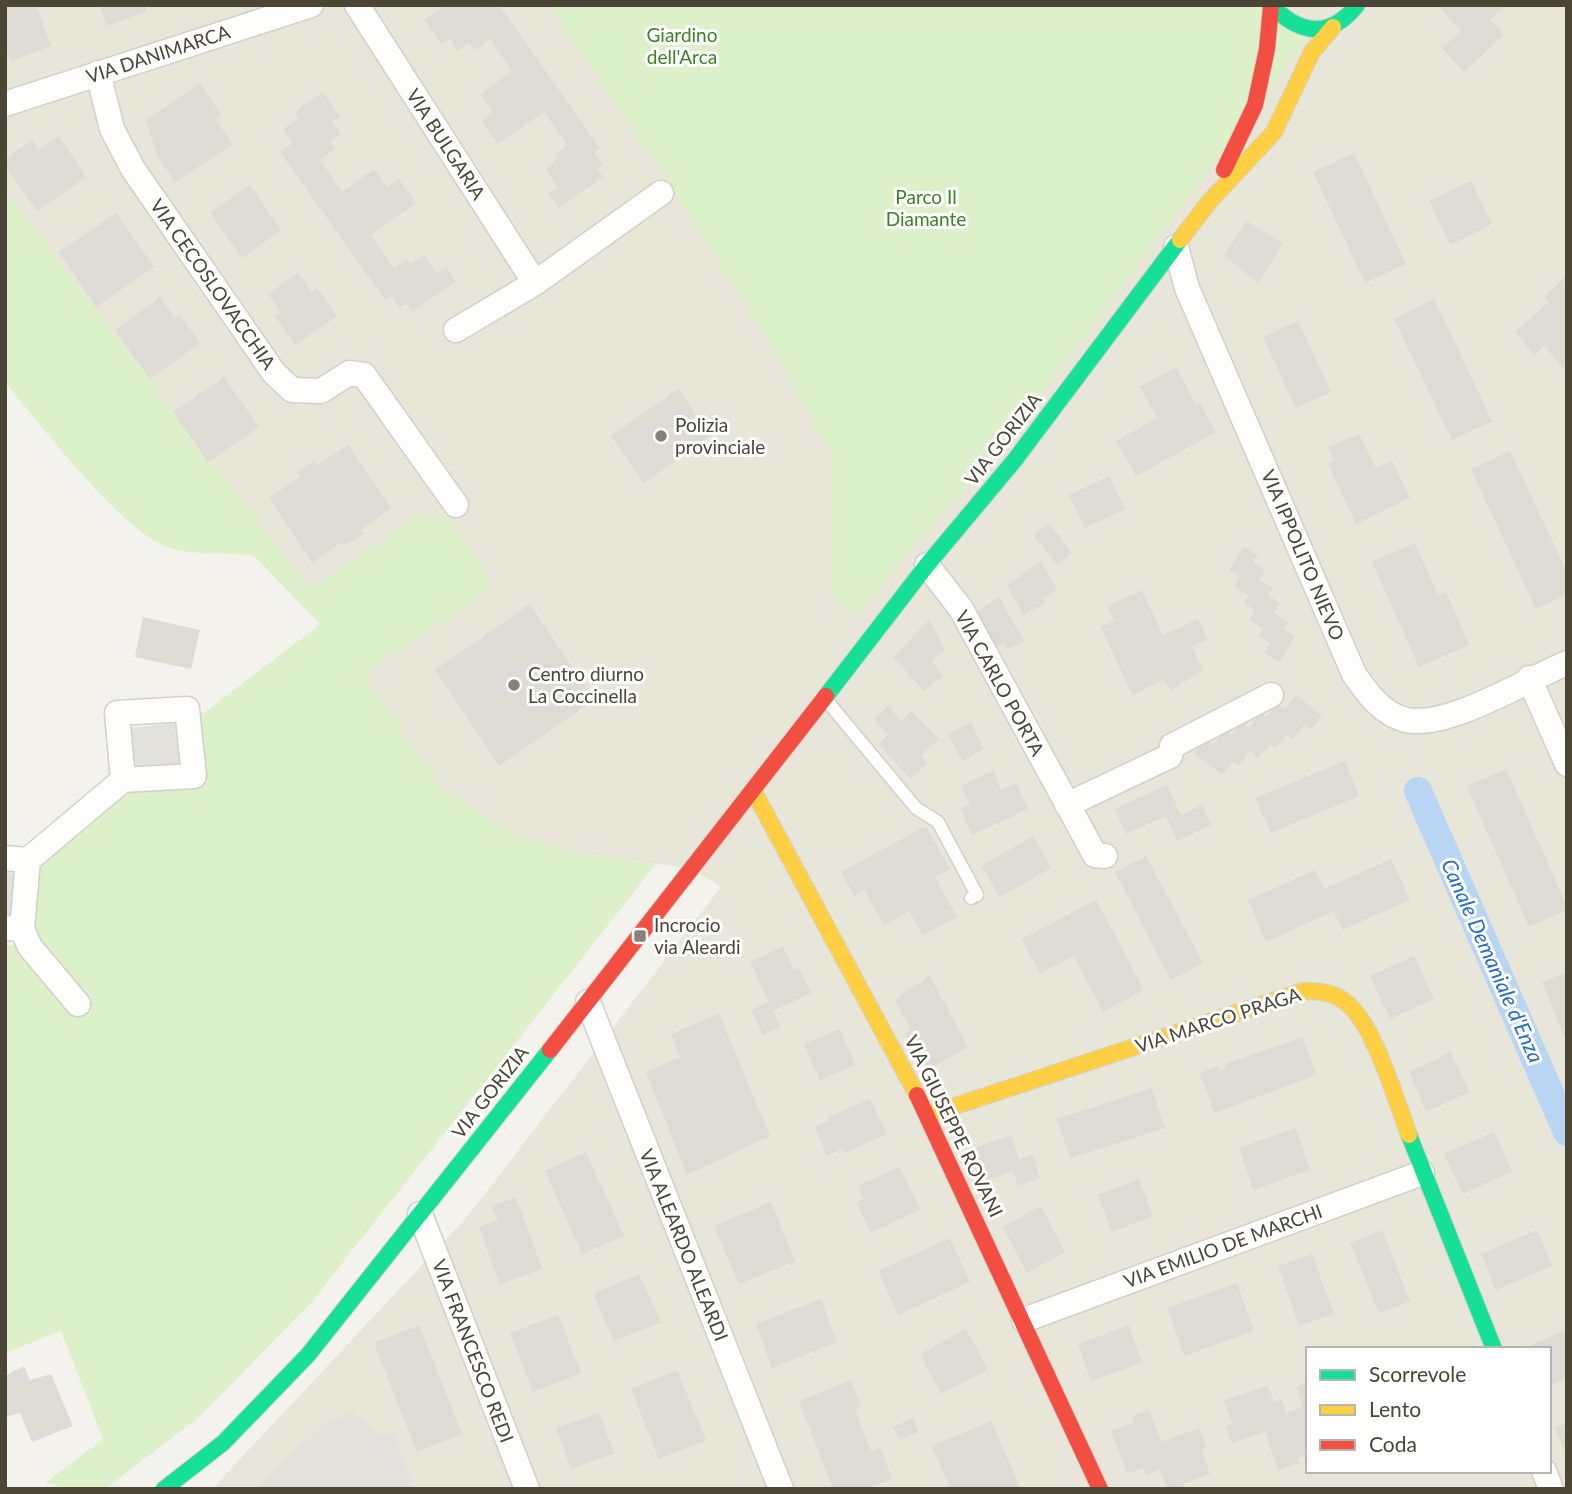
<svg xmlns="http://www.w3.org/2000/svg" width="1572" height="1494" font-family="Lato,sans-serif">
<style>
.residential{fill:#e8e5d9;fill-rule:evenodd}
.green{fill:#dcf0ca}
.parking{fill:#e2e1db}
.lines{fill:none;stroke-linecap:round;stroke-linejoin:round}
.canal{stroke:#b9d5f4;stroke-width:28}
.building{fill:#dddbd4}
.lane-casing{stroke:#d1d0c9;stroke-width:15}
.street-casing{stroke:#d1d0c9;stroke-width:27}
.fast-casing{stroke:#d3d0c2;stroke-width:18}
.slow-casing{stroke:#d3d0c2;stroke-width:18}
.jam-casing{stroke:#d3d0c2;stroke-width:18}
.lane{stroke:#fdfdfc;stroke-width:12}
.street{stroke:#fdfdfc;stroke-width:24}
.fast{stroke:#16e098;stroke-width:16}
.slow{stroke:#ffcf43;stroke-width:16}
.jam{stroke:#f24e42;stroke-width:16}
.poi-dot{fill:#868276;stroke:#fff;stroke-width:2.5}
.labels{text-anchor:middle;stroke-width:6;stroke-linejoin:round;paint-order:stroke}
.park-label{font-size:19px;fill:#3b8422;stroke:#fff}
.street-label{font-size:19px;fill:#4b4536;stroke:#fff}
.poi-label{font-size:19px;fill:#4b4536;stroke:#fff;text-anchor:start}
.water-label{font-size:21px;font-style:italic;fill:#226cc4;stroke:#fff}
</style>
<rect width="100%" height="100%" fill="#f3f2ec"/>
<!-- residential -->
<path class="residential" d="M5 5H1567V1098L1555 1103 1567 1132V1489H212L467 1217 721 887 693 869 572 852 516 835 442 789 310 590 5 190ZM1308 1349H1549V1471H1308Z"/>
<!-- green -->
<path class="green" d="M548 5H1289L1307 40 1009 437 853 617 832 594V457L775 351 654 159Z
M5 190 310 589 424 512 432 521 445 513 490 579 487 593 365 673 442 789 516 835 572 852 656 864 310 1304 199 1417 105 1489H68L45 1483 103 1439 61 1331 5 1353V945L30 947 28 860 123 780 193 776 187 709 204 713 320 624 253 555C227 553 198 555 173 549 127 538 45 430 14 393L5 381Z
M1567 1098V1132L1555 1103Z"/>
<!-- parking -->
<path class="parking" d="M176 723 180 764 134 768 130 728Z
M5 871 15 872 12 915 5 914Z
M353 1412 380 1436 394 1432 414 1489H253L325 1424Z"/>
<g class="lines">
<!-- canal -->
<path class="canal" d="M1418 791 1567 1132"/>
</g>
<!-- building -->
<path class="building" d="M5 5H36L51 46 11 61 5 49Z
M100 5H145L147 11 107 26Z
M445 5H481L483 8 499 5 600 148 594 152 603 164 597 168 603 177 559 208 549 193 558 187 545 169 558 159 555 154 567 145 544 112 498 144 481 121 493 112 480 94 512 71 490 39 474 50 469 43 458 51 450 39 441 44 424 20Z
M1437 5H1505L1490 19 1504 35 1464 72 1442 48 1461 31Z
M200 83 221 115 215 119 233 144 175 182 158 157 146 120Z
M323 92 340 116 332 122 341 134 330 141 335 149 320 160 342 192 374 169 387 187 399 179 416 203 371 235 394 268 407 259 410 264 424 255 437 273 446 267 456 281 412 312 406 303 400 308 392 296 385 300 280 152 293 143 283 129 299 118 294 112Z
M59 136 86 177 37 211 5 166V159L32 140 39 150Z
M1354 153 1406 264 1365 283 1313 172Z
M1471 181 1492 224 1451 245 1429 201Z
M250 185 281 230 242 258 210 213Z
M116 213 154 267 96 307 59 252Z
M1247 221 1283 244 1258 283 1224 255Z
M298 273 312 292 317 288 337 316 295 345 275 316 281 312 268 294Z
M1567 275V372L1544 346 1534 355 1515 332 1549 302 1544 297Z
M160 297 175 318 180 315 200 343 150 379 115 330Z
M1434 299 1492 421 1452 440 1394 319Z
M1298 321 1331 392 1296 408 1263 337Z
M1176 367 1196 405 1200 403 1216 432 1136 476 1116 441 1157 418 1140 387Z
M224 377 259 427 208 462 173 412Z
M678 389 711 435 644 483 611 436Z
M1359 434 1376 468 1392 461 1410 498 1356 524 1328 464 1334 461 1328 447Z
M348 445 391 508 361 530 363 533 355 540 344 545 342 542 312 563 269 498 300 477 297 473 304 467 314 461 317 465Z
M1510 451 1567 572V594L1536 609 1471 469Z
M1109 476 1125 509 1085 528 1069 495Z
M1049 523 1072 553 1057 565 1034 535Z
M1415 543 1438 595 1446 592 1469 645 1419 667 1372 562Z
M1244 547 1258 555 1253 562 1265 570 1259 580 1273 588 1268 595 1280 603 1274 613 1288 622 1283 629 1295 636 1279 662 1264 653 1270 643 1259 636 1264 629 1249 620 1255 610 1244 603 1249 596 1234 586 1240 577 1229 570Z
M1041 561 1057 590 1043 598 1046 603 1023 615 1007 585Z
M1142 590 1163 635 1198 619 1208 639 1192 647 1203 670 1172 690 1163 680 1132 695 1101 627 1114 621 1108 606Z
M999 597 1024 641 1008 649 1004 643 990 651 971 616Z
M530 604 594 700 499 766 435 670Z
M143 617 200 630 191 669 135 657Z
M929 620 945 650 932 661 943 676 924 691 893 657Z
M1296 695 1322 716 1310 730 1304 725 1293 739 1287 734 1275 748 1270 744 1258 758 1250 751 1239 765 1233 761 1222 775 1194 753 1206 739 1213 745 1225 730 1231 736 1242 722 1249 728 1261 713 1266 717 1277 704 1284 709Z
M888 706 901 721 912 711 939 739 921 755 928 763 911 779 878 744 888 735 874 719Z
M971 722 984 749 962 761 948 734Z
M1345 761 1359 796 1271 833 1255 798Z
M1506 769 1567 906V910L1529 927 1467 786Z
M993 771 1001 790 1016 783 1028 809 972 835 960 809 970 804 961 786Z
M1167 785 1181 815 1202 805 1211 825 1177 841 1166 816 1126 834 1115 809Z
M926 826 950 869 935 877 957 917 923 935 909 911 884 925 864 890 854 896 841 872Z
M1033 836 1051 868 1000 897 981 866Z
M1146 856 1203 963 1171 980 1115 872Z
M1391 859 1410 900 1342 930 1334 911 1266 942 1248 900 1315 870 1324 889Z
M1096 900 1144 990 1103 1012 1074 956 1040 973 1022 939Z
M783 946 794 970 799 968 811 993 773 1011 780 1027 763 1035 751 1010 769 1002 750 962Z
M1414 956 1434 999 1390 1019 1370 976Z
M1567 972V1043L1542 982Z
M930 976 968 1047 926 1071 905 1033 911 1030 894 999Z
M719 1014 770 1136 687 1175 646 1072 680 1057 671 1034Z
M840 1029 855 1065 820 1080 804 1044Z
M1303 1037 1316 1075 1214 1113 1200 1073 1218 1066 1220 1071 1227 1068 1225 1064Z
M1451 1052 1469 1092 1426 1112 1409 1072Z
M1152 1088 1165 1128 1071 1158 1056 1119Z
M870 1099 887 1134 844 1153 842 1149 827 1156 815 1127 829 1121 828 1117Z
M1296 1128 1310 1170 1253 1190 1239 1148Z
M1494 1132 1512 1171 1463 1194 1444 1154Z
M1011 1135 1019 1159 1033 1155 1040 1178 1018 1186 1013 1171 983 1182 972 1149Z
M586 1152 624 1236 582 1254 545 1171Z
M899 1167 920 1209 871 1233 856 1202 864 1199 858 1186Z
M1139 1179 1153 1216 1112 1232 1098 1195Z
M516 1197 542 1269 500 1284 479 1227 498 1220 492 1206Z
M771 1202 795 1261 739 1284 714 1226Z
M1041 1206 1065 1252 1027 1273 1003 1227Z
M1382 1230 1410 1301 1379 1313 1350 1243Z
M1537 1230 1552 1266 1496 1290 1481 1254Z
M950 1238 970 1282 898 1315 878 1271Z
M1312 1254 1334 1314 1299 1326 1278 1266Z
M639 1274 661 1322 614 1341 593 1294Z
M1237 1283 1254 1331 1184 1356 1167 1308Z
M821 1299 837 1342 772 1368 756 1324Z
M558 1315 581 1373 533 1392 510 1333Z
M419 1325 462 1434 417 1452 374 1343Z
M1129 1325 1142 1363 1091 1381 1078 1344Z
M966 1329 988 1369 941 1394 920 1354Z
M1567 1329V1378L1549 1386V1349H1523Z
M24 1366 30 1380 51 1374 73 1426 32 1442 20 1413 5 1417V1376Z
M677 1370 706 1440 659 1459 631 1389Z
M851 1380 861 1406 855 1409 871 1451 880 1448 892 1479 866 1489H833L799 1401Z
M1308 1382V1454L1297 1458 1299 1463 1278 1470 1265 1432 1232 1443 1226 1426 1232 1424 1224 1400 1268 1386 1274 1402 1281 1400 1286 1413 1303 1407 1296 1387Z
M1149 1410 1161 1442 1199 1428 1207 1448 1202 1450 1210 1474 1183 1484 1185 1489H1167L1160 1470 1147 1475 1144 1468 1127 1474 1111 1431 1134 1422 1132 1416Z
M599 1413 614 1453 571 1469 556 1428Z
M913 1418 919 1432 900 1440 893 1427Z
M991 1421 1021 1489H951L932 1446Z
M1567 1423V1457L1555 1428Z"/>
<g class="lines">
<defs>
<path id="lane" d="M827 701 916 808 938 822 977 895 971 898"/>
<path id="street" d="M357 5 535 283 456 330
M98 73 112 129 133 169 274 373 292 390 321 391 349 373 364 375 456 505
M5 104 311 5
M1176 247 1187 288 1354 674C1367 693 1382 714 1406 720 1448 729 1526 680 1567 663
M535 283 661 193
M927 565 961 609 1095 855 1105 856
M1529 678 1567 764
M1067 805 1170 756 1172 746 1271 695
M5 858 28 860 123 780 194 776 187 709 117 713 123 780
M5 928 22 929 28 860
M22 929 30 947 78 1004
M588 1002 781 1489
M420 1214 527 1489
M1024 1320 1422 1173
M1544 1471 1551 1489"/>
<path id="fast" d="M1271 5C1300 35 1330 39 1357 5
M826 696 927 565 1014 461 1180 240
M1409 1135 1494 1349
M164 1489 223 1443 308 1355 550 1050"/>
<path id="slow" d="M1180 240 1209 202 1274 132 1312 52 1333 27
M753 790 917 1095
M928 1115 1303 991C1318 991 1332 992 1344 1001 1373 1020 1396 1101 1409 1135"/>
<path id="jam" d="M1224 170 1255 105 1267 49 1271 6
M550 1050 826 696
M917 1095 1100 1489"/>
</defs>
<!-- lane casing -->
<use href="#lane" class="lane-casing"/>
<!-- street casing -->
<use href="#street" class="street-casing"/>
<!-- fast casing -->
<use href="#fast" class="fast-casing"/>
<!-- slow casing -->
<use href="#slow" class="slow-casing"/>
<!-- jam casing -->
<use href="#jam" class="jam-casing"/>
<!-- lane -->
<use href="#lane" class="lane"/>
<!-- street -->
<use href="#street" class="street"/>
<!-- fast -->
<use href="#fast" class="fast"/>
<!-- slow -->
<use href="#slow" class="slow"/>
<!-- jam -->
<use href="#jam" class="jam"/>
</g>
<!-- markers -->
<g class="poi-dot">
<circle cx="661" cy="436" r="7"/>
<circle cx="514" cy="685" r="7"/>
<rect x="633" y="929" width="14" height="14" rx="3.5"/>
</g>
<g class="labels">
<!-- park labels -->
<g class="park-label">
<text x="682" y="42">Giardino<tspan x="682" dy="22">dell'Arca</tspan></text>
<text x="926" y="204">Parco Il<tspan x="926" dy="22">Diamante</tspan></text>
</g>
<!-- street labels -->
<g class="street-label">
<text transform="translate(158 54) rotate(-18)" y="7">VIA DANIMARCA</text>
<text transform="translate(446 144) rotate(57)" y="7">VIA BULGARIA</text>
<text transform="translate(213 284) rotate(55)" y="7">VIA CECOSLOVACCHIA</text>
<text transform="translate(1003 439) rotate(-52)" y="7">VIA GORIZIA</text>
<text transform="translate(1303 555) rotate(67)" y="7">VIA IPPOLITO NIEVO</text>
<text transform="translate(1000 683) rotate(61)" y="7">VIA CARLO PORTA</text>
<text transform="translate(1218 1020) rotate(-18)" y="7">VIA MARCO PRAGA</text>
<text transform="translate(490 1092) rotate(-52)" y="7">VIA GORIZIA</text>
<text transform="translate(954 1126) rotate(64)" y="7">VIA GIUSEPPE ROVANI</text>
<text transform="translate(684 1245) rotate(68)" y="7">VIA ALEARDO ALEARDI</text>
<text transform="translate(1223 1246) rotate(-20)" y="7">VIA EMILIO DE MARCHI</text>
<text transform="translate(473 1351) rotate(69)" y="7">VIA FRANCESCO REDI</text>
</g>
<!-- poi labels -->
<g class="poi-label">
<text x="675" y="432">Polizia<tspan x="675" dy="22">provinciale</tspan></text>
<text x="528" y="681">Centro diurno<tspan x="528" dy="22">La Coccinella</tspan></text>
<text x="654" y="932">Incrocio<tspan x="654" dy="22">via Aleardi</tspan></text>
</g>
<!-- water labels -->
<g class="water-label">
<text transform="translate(1492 961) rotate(66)" y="7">Canale Demaniale d'Enza</text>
</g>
</g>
<!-- border -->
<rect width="1572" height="1494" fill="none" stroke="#4b4536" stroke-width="14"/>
<!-- legend -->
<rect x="1306" y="1347" width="245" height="126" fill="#ffffff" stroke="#b7b5af" stroke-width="2"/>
<rect x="1320" y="1370" width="35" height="10" fill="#16e098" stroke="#b7b5af" stroke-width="2"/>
<text x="1369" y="1382" font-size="21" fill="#4b4536">Scorrevole</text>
<rect x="1320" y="1405" width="35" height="10" fill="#ffcf43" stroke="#b7b5af" stroke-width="2"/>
<text x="1369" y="1417" font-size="21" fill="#4b4536">Lento</text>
<rect x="1320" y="1440" width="35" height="10" fill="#f24e42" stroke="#b7b5af" stroke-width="2"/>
<text x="1369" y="1452" font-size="21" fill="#4b4536">Coda</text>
</svg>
